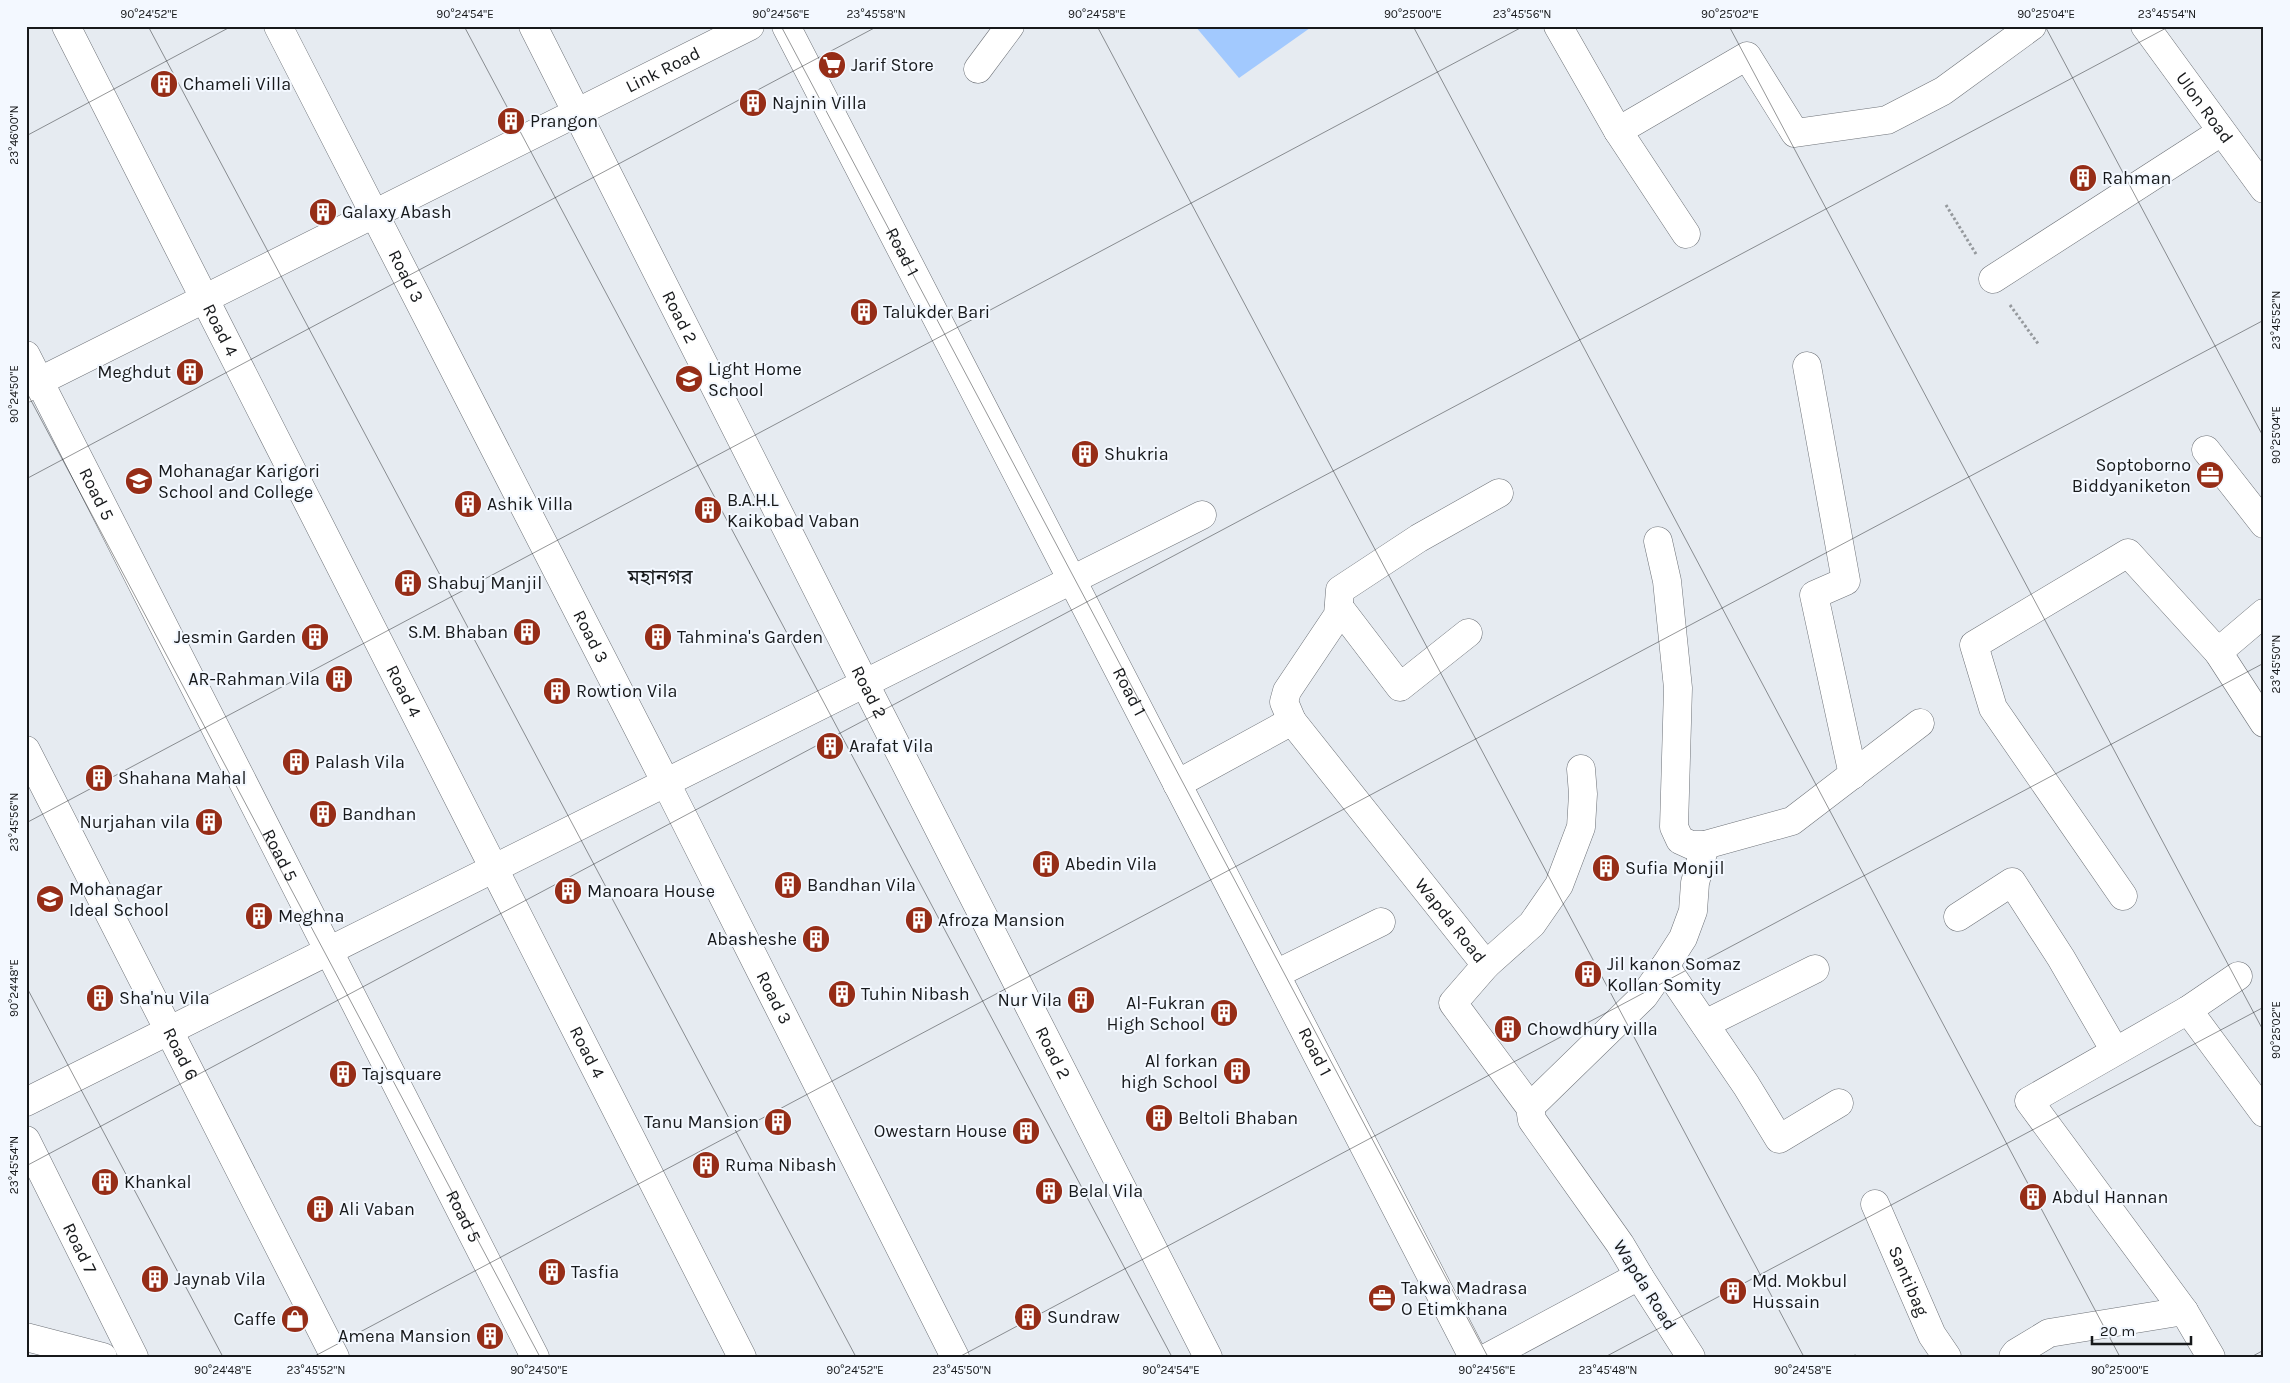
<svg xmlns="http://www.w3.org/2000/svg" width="2290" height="1383" font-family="Karla,'Noto Sans Bengali',sans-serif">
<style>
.green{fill:#a2c9fe}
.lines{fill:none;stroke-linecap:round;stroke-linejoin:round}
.street-casing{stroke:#6e7278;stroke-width:29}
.secondary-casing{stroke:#6e7278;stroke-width:29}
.path{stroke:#95999d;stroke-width:3;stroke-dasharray:2.5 2.5;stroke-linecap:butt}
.street{stroke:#fff;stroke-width:28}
.secondary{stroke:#fff;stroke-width:28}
.ticks{fill:none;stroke:#17191b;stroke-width:1;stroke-opacity:0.45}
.labels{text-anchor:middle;stroke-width:4;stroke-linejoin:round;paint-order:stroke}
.poi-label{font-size:18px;fill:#17191b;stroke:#f3f8ff;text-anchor:start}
.street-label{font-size:18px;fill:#17191b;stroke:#f3f8ff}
.quarter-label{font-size:20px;fill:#17191b;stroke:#f3f8ff}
.neatline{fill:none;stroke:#17191b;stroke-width:2}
.ticks-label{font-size:12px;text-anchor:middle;fill:#17191b}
</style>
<rect width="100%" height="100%" fill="#e6ebf1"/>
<!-- green -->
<path class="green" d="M1195 26H1308L1310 28 1239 78Z"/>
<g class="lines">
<defs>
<g id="street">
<path id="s1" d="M66 26 742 1357"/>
<path id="s2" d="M278 26 666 783 955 1357"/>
<path id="s3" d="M533 26 865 684 1208 1357"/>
<path id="s4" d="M786 26 1473 1357"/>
<path d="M1558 26 1618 131 1686 234"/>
<path id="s5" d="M2145 26 2264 189"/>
<path d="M978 69 1010 26"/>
<path d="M1618 131 1747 56 1795 133 1887 120 1943 91 2032 26"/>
<path d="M1993 279 2221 132"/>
<path id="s6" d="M26 355 535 1357"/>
<path d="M1807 366 1846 581 1814 595 1853 775"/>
<path id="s7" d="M26 388 750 26"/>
<path d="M2206 450 2264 524"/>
<path d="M1658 541 1667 581 1678 688 1674 827 1680 840 1691 845H1705L1792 821 1920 723"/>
<path d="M1339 607 1400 687 1468 633"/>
<path d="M2218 652 2264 723"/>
<path d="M1292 721 1284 702 1287 691 1338 615 1340 590 1419 538 1499 493"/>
<path id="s8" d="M26 750 335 1357"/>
<path id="s9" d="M1177 784 1292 721 1486 965 1453 1003 1530 1107 1532 1120 1620 1244 1639 1276"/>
<path d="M2123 896 1993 708 1974 645 2128 553 2218 652 2264 613"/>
<path d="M1958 917 2012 882 2061 958 2115 1051"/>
<path d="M1486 965 1532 924 1559 885 1581 827 1583 794 1581 769"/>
<path d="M1665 966 1746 1085 1779 1139 1839 1103"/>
<path d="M1276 974 1381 922"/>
<path d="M2188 1010 2264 1113"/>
<path d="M1705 1024 1815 969"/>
<path d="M26 1102 1202 515"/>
<path d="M1530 1107 1644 996 1665 966 1683 938 1693 911 1695 883 1705 845"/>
<path id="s10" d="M26 1140 134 1357"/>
<path id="s11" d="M1875 1204 1932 1335 1947 1357"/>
<path d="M2013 1357 2016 1353 2049 1333 2184 1311"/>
<path d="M2211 1357 2184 1311 2029 1101 2188 1010 2238 976"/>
</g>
<path id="secondary" d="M26 1337 103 1357
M1488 1357 1639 1276 1691 1357"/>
</defs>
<!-- street casing -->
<use href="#street" class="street-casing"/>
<!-- secondary casing -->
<use href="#secondary" class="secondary-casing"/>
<!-- path -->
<path class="path" d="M1946 205 1976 254
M2010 305 2039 345
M1854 1355 1855 1357"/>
<!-- street -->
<use href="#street" class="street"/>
<!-- secondary -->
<use href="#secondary" class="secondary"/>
</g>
<!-- ticks -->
<path class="ticks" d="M148 26 856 1357M464 26 1172 1357M781 26 1488 1357M1097 26 1804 1357M1413 26 2120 1357M1729 26 2264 1032M2045 26 2264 438M26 136 232 26M26 391 540 1357M26 479 878 26M26 823 1524 26M26 986 223 1357M26 1166 2170 26M313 1357 2264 320M959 1357 2264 663M1605 1357 2264 1007M2251 1357 2264 1350"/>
<!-- icons -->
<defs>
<symbol id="supermarket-disc" viewBox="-11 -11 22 22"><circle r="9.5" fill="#962d17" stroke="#f3f8ff"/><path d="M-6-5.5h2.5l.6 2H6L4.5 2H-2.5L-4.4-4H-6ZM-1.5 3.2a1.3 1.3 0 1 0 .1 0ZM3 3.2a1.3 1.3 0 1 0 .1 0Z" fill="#fff"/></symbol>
<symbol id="building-disc" viewBox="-11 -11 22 22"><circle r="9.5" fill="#962d17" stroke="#f3f8ff"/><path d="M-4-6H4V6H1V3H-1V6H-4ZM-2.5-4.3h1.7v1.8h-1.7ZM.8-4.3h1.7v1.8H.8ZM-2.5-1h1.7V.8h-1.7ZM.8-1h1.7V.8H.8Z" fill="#fff"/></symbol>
<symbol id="school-disc" viewBox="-11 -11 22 22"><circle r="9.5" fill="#962d17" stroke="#f3f8ff"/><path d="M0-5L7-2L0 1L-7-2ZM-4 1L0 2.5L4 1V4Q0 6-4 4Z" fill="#fff"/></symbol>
<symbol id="office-disc" viewBox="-11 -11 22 22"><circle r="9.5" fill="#962d17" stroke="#f3f8ff"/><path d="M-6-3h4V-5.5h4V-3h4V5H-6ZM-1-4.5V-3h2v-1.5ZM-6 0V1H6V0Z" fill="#fff"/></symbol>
<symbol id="university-disc" viewBox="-11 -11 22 22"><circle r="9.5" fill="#962d17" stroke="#f3f8ff"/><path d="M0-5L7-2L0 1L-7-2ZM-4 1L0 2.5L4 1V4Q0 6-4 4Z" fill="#fff"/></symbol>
<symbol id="shop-disc" viewBox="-11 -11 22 22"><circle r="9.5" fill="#962d17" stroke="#f3f8ff"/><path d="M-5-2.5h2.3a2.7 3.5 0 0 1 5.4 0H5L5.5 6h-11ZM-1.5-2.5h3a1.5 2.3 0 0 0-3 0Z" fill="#fff"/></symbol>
</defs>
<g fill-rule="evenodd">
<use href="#supermarket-disc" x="816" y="49" width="32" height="32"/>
<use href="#building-disc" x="148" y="68" width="32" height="32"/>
<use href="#building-disc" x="737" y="87" width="32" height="32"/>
<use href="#building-disc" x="495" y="105" width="32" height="32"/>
<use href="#building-disc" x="2067" y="162" width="32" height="32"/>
<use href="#building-disc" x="307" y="196" width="32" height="32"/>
<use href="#building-disc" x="848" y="296" width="32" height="32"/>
<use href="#building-disc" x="174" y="356" width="32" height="32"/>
<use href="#school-disc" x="673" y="363" width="32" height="32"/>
<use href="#building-disc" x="1069" y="438" width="32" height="32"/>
<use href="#office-disc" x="2194" y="459" width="32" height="32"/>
<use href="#university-disc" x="123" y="465" width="32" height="32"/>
<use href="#building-disc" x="452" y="488" width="32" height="32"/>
<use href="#building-disc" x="692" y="494" width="32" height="32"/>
<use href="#building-disc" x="392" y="567" width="32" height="32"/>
<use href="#building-disc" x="511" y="616" width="32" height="32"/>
<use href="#building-disc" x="299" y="621" width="32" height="32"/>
<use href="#building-disc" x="642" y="621" width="32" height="32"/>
<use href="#building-disc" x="323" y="663" width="32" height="32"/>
<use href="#building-disc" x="541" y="675" width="32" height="32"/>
<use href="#building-disc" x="814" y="730" width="32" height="32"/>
<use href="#building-disc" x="280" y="746" width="32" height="32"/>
<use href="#building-disc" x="83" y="762" width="32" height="32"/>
<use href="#building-disc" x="307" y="798" width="32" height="32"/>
<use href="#building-disc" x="193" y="806" width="32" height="32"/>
<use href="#building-disc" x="1030" y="848" width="32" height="32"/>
<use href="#building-disc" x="1590" y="852" width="32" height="32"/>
<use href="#building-disc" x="772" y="869" width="32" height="32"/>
<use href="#building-disc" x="552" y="875" width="32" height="32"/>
<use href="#school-disc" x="34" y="883" width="32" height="32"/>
<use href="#building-disc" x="243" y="900" width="32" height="32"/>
<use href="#building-disc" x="903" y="904" width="32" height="32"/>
<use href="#building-disc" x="800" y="923" width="32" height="32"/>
<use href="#building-disc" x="1572" y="958" width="32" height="32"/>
<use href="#building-disc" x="826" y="978" width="32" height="32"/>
<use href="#building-disc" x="84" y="982" width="32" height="32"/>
<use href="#building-disc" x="1065" y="984" width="32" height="32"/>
<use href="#building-disc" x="1208" y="997" width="32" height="32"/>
<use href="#building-disc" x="1492" y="1013" width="32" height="32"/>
<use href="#building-disc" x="1221" y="1055" width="32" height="32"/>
<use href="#building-disc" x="327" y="1058" width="32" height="32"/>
<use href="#building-disc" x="1143" y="1102" width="32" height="32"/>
<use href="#building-disc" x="762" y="1106" width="32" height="32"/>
<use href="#building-disc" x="1010" y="1115" width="32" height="32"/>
<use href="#building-disc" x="690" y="1149" width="32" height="32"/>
<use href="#building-disc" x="89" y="1166" width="32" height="32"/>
<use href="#building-disc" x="1033" y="1175" width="32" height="32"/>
<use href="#building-disc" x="2017" y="1181" width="32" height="32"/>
<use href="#building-disc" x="304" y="1193" width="32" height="32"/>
<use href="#building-disc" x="536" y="1256" width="32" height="32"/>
<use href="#building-disc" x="139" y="1263" width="32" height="32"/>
<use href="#building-disc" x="1717" y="1275" width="32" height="32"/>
<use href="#office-disc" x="1366" y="1282" width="32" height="32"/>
<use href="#building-disc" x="1012" y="1301" width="32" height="32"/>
<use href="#shop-disc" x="279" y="1303" width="32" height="32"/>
<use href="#building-disc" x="474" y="1320" width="32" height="32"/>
</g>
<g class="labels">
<!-- poi labels -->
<g class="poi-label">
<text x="851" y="71">Jarif Store</text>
<text x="183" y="90">Chameli Villa</text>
<text x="772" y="109">Najnin Villa</text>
<text x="530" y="127">Prangon</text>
<text x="2102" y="184">Rahman</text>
<text x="342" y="218">Galaxy Abash</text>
<text x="883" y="318">Talukder Bari</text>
<text x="708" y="375">Light Home<tspan x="708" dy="21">School</tspan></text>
<text x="171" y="378" text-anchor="end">Meghdut</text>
<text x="1104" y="460">Shukria</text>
<text x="2191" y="471" text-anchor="end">Soptoborno<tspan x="2191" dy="21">Biddyaniketon</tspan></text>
<text x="158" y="477">Mohanagar Karigori<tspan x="158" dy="21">School and College</tspan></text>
<text x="727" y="506">B.A.H.L<tspan x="727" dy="21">Kaikobad Vaban</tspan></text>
<text x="487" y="510">Ashik Villa</text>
<text x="427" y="589">Shabuj Manjil</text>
<text x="508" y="638" text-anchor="end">S.M. Bhaban</text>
<text x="296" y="643" text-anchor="end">Jesmin Garden</text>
<text x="677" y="643">Tahmina's Garden</text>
<text x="320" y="685" text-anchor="end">AR-Rahman Vila</text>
<text x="576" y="697">Rowtion Vila</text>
<text x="849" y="752">Arafat Vila</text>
<text x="315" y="768">Palash Vila</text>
<text x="118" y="784">Shahana Mahal</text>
<text x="342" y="820">Bandhan</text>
<text x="190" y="828" text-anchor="end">Nurjahan vila</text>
<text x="1065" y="870">Abedin Vila</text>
<text x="1625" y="874">Sufia Monjil</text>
<text x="807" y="891">Bandhan Vila</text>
<text x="69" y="895">Mohanagar<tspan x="69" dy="21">Ideal School</tspan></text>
<text x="587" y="897">Manoara House</text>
<text x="278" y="922">Meghna</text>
<text x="938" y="926">Afroza Mansion</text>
<text x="797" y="945" text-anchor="end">Abasheshe</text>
<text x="1607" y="970">Jil kanon Somaz<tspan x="1607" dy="21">Kollan Somity</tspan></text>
<text x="861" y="1000">Tuhin Nibash</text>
<text x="119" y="1004">Sha'nu Vila</text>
<text x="1062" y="1006" text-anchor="end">Nur Vila</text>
<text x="1205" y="1009" text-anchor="end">Al-Fukran<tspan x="1205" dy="21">High School</tspan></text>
<text x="1527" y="1035">Chowdhury villa</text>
<text x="1218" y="1067" text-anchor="end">Al forkan<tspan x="1218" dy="21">high School</tspan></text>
<text x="362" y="1080">Tajsquare</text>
<text x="1178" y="1124">Beltoli Bhaban</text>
<text x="759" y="1128" text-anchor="end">Tanu Mansion</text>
<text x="1007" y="1137" text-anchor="end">Owestarn House</text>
<text x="725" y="1171">Ruma Nibash</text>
<text x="124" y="1188">Khankal</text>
<text x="1068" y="1197">Belal Vila</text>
<text x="2052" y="1203">Abdul Hannan</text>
<text x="339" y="1215">Ali Vaban</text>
<text x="571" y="1278">Tasfia</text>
<text x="174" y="1285">Jaynab Vila</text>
<text x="1752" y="1287">Md. Mokbul<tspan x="1752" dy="21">Hussain</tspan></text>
<text x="1401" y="1294">Takwa Madrasa<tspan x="1401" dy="21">O Etimkhana</tspan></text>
<text x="1047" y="1323">Sundraw</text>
<text x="276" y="1325" text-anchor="end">Caffe</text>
<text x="471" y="1342" text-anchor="end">Amena Mansion</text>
</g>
<!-- street labels -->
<g class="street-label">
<text dy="6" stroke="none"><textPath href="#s7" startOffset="712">Link Road</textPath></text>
<text dy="6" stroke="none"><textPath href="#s5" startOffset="101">Ulon Road</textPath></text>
<text dy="6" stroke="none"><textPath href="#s4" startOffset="254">Road 1</textPath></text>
<text dy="6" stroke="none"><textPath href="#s2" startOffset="281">Road 3</textPath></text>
<text dy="6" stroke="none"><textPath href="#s3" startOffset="326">Road 2</textPath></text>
<text dy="6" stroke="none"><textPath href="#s1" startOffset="341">Road 4</textPath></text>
<text dy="6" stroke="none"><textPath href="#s6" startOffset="156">Road 5</textPath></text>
<text dy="6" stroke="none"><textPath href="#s2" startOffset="686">Road 3</textPath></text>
<text dy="6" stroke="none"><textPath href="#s1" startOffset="746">Road 4</textPath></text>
<text dy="6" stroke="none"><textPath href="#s3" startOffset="746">Road 2</textPath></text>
<text dy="6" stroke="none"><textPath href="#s4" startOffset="749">Road 1</textPath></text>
<text dy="6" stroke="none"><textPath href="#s6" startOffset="561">Road 5</textPath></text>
<text dy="6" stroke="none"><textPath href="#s9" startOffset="386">Wapda Road</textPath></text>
<text dy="6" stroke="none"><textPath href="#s2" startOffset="1091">Road 3</textPath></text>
<text dy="6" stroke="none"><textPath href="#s4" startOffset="1154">Road 1</textPath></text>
<text dy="6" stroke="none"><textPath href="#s1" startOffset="1151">Road 4</textPath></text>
<text dy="6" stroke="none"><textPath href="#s3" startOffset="1151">Road 2</textPath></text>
<text dy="6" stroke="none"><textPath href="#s8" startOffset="341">Road 6</textPath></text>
<text dy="6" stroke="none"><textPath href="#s6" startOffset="966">Road 5</textPath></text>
<text dy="6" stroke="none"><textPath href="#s10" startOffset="121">Road 7</textPath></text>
<text dy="6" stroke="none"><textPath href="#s11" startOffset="84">Santibag</textPath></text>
<text transform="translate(1645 1285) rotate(58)" y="6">Wapda Road</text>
</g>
<!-- quarter labels -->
<g class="quarter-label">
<text x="660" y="584">মহানগর</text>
</g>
</g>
<!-- border -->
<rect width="2290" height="1383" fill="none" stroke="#f3f8ff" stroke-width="55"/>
<!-- scale -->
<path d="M2092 1336v8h99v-8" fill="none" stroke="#17191b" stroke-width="2.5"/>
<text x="2100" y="1336" font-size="15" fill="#17191b" stroke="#f3f8ff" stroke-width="4" paint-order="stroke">20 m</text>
<rect x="28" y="28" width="2234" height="1328" class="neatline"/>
<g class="ticks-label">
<text x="149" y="18">90°24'52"E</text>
<text x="465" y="18">90°24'54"E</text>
<text x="781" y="18">90°24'56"E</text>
<text x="876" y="18">23°45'58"N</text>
<text x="1097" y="18">90°24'58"E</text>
<text x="1413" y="18">90°25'00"E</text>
<text x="1522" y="18">23°45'56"N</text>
<text x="1730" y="18">90°25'02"E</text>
<text x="2046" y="18">90°25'04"E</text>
<text x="2167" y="18">23°45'54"N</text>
<text transform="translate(14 135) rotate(-90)" y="4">23°46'00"N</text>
<text transform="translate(2276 320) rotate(-90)" y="4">23°45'52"N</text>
<text transform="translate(14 394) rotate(-90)" y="4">90°24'50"E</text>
<text transform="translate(2276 435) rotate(-90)" y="4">90°25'04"E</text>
<text transform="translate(2276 664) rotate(-90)" y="4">23°45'50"N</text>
<text transform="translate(14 822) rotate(-90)" y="4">23°45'56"N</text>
<text transform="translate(14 988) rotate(-90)" y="4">90°24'48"E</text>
<text transform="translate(2276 1030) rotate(-90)" y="4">90°25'02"E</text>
<text transform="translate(14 1165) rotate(-90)" y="4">23°45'54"N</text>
<text x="223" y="1374">90°24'48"E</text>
<text x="316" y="1374">23°45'52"N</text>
<text x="539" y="1374">90°24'50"E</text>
<text x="855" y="1374">90°24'52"E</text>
<text x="962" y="1374">23°45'50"N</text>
<text x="1171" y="1374">90°24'54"E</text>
<text x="1487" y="1374">90°24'56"E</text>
<text x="1608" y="1374">23°45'48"N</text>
<text x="1803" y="1374">90°24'58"E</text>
<text x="2120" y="1374">90°25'00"E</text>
</g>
</svg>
